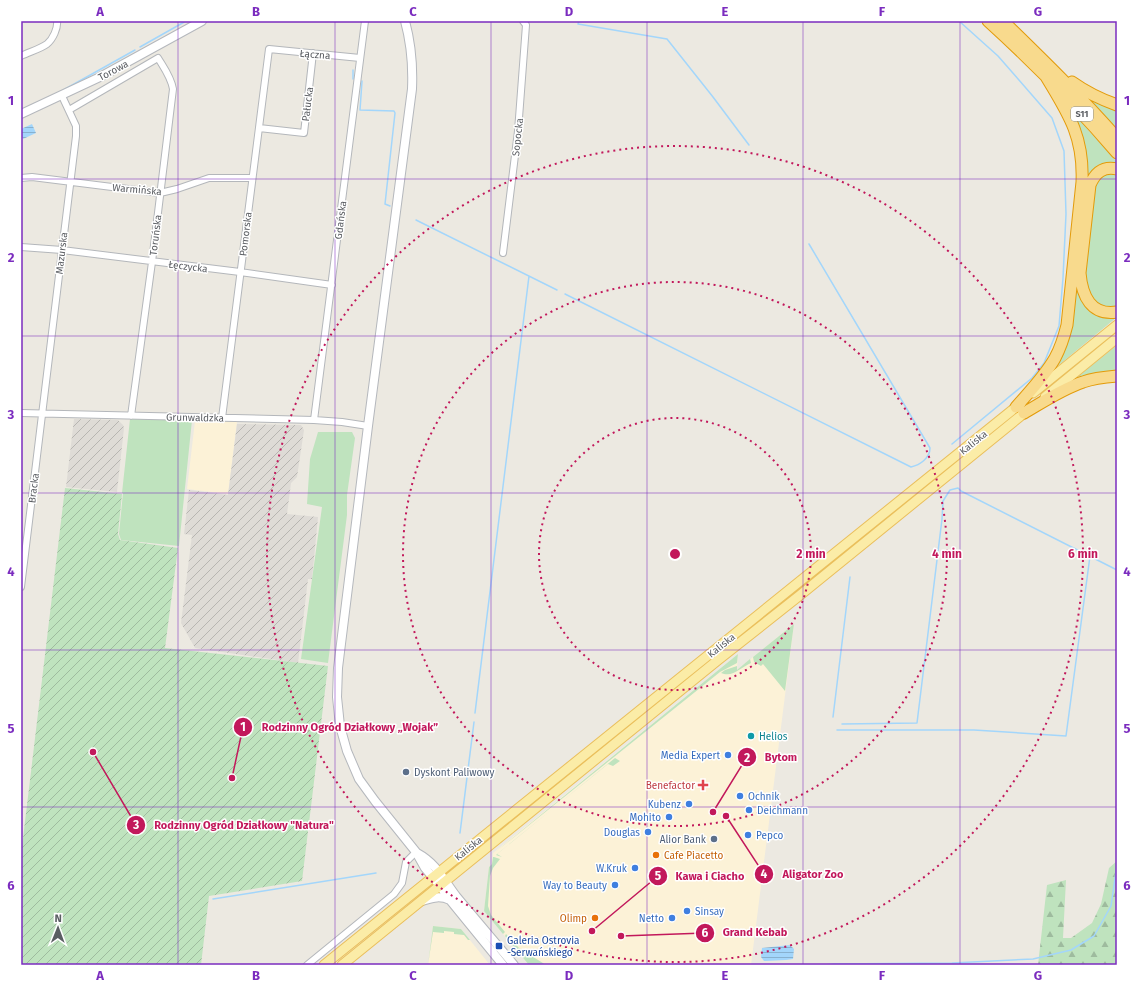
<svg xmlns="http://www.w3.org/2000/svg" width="1138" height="986" font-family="'Fira Sans',sans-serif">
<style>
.commercial{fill:#fcf2d7}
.industrial{fill:url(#industrial-furrows)}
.green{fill:#bfe3be}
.forest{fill:url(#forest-firs)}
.garden{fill:url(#garden-furrows)}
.water{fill:url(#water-rules)}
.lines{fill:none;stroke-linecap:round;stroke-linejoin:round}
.stream{stroke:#a3d6fb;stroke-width:1.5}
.street-casing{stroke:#b4b7bb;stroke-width:8}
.secondary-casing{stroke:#b5b8bd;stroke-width:10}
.primary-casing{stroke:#eabf5c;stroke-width:11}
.highway-casing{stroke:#e39b0a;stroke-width:13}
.street{stroke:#fff;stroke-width:6}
.secondary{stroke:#fff;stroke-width:8}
.primary{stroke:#fbeca7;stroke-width:9}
.highway{stroke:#f8da8d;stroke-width:11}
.grid{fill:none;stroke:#7b2cbf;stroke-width:1;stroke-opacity:0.55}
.ring{fill:none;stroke:#c2185b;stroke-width:2;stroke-dasharray:2 4}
.culture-dot{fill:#0f9aa8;stroke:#fff;stroke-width:1.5}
.shop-dot{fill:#3f7fe0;stroke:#fff;stroke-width:1.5}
.service-dot{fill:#5c6f8a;stroke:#fff;stroke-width:1.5}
.health-dot{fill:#e0444e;stroke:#fff;stroke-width:1.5}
.food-dot{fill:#e8710a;stroke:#fff;stroke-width:1.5}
.transit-dot{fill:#1a4fb4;stroke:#fff;stroke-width:1.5}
.labels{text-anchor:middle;stroke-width:3;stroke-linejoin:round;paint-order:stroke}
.shield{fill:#fff;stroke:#8c8e91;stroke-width:1}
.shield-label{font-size:9px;font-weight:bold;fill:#5a5d62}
.street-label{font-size:10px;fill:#5a5d62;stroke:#fff}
.culture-label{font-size:10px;fill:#0d838f;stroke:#fff;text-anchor:start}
.shop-label{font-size:10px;fill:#366cbe;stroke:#fff;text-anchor:end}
.service-label{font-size:10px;fill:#4e5e75;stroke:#fff;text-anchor:start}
.health-label{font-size:10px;fill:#be3a42;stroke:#fff;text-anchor:end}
.food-label{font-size:10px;fill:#c56008;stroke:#fff;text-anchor:start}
.transit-label{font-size:10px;fill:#164399;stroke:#fff;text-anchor:start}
.centre{fill:#c2185b;stroke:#fff;stroke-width:2}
.ring-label{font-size:12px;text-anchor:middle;font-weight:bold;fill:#c2185b;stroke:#fff;stroke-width:3;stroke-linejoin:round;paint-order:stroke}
.leader{fill:none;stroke:#c2185b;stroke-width:1.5}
.callout-dot{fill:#c2185b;stroke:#fff;stroke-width:1.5}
.mark-label{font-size:12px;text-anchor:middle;font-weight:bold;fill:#fff}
.callout-label{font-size:11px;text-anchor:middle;font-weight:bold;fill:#c2185b;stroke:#fff;stroke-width:3;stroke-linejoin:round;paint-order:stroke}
.neatline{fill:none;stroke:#7b2cbf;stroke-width:1.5}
.grid-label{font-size:13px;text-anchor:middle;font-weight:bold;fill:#7b2cbf}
</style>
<defs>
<pattern id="industrial-furrows" width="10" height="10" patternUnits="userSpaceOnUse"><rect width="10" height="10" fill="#dedbd6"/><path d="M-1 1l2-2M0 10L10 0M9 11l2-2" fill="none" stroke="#b7b5b1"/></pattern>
<pattern id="forest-firs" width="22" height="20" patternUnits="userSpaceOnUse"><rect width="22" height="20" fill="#bfe3be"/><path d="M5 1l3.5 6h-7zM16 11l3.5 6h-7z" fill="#9ebb9e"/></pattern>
<pattern id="garden-furrows" width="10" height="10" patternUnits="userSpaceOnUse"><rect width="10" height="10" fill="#bfe3be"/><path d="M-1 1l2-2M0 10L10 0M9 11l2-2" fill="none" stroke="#9ebb9e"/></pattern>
<pattern id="water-rules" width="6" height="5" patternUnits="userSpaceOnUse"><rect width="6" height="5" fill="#a3d6fb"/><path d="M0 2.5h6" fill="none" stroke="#88b1cf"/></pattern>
</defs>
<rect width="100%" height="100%" fill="#ece9e1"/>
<!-- commercial -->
<path class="commercial" d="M195 421 237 422 228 494 187 489Z
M794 624 751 965H529L484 911 489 867 492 864 493 853 738 654 737 670Z
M433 926 461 929 490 965H428Z"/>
<!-- industrial -->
<path class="industrial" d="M74 419 118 420 123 425 124 428 117 492 66 487Z
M237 424 301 425 304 430 297 477 291 483 287 514 318 517 312 579H308L298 663 195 648 181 623 192 535 184 534 189 490 228 495Z"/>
<!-- green -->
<path class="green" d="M1088 97 1117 108V129Z
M1072 112 1117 162V165L1087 182Z
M1117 173V309L1100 306 1089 297 1084 282 1095 184 1105 174Z
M1076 277 1081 297 1117 317 1048 374Z
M1117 345V373L1070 383Z
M130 419 192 420 179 546 121 540 119 534 123 493H122Z
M318 432H352L355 438 347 495V515L328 663 301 659 322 507 307 504 310 459Z
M794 624 785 691 763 664 761 666 754 662 753 657Z
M738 654 737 663 720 672 493 854Z
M750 659 751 663C741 667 733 678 721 673L725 670 737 666V670Z
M615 758 620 761 613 766 608 764 497 854 502 857 496 855Z
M493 857H494L500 859 493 868 490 876 488 906 491 915 505 932 503 934 484 911 489 867 492 864Z
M433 926 461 929 470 940H468L464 935 454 934V932L444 931V933L433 932 428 965Z
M506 934 519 948 546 965H529L505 936Z"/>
<!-- forest -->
<path class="forest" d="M1117 861V965H1038L1047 885 1066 880 1063 938H1071L1092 923 1101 904 1109 868Z"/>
<!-- garden -->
<path class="garden" d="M65 488 122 494 118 534 120 540 178 548 165 648 328 666 302 881 209 896 201 965H21V855Z"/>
<!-- water -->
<path class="water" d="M32 124 36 133 23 139 21 134V129Z
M790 945 794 949 793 959 786 960 766 961H764L761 957 762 948Z"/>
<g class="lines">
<!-- stream -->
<path class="stream" d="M579 21 578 24 667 39 713 97 749 145
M140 47 186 21
M353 79V70
M362 81 360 110 394 111 395 113 385 204 390 206
M58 93 135 50
M416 220 557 290
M565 294 911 467C920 465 930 458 930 448L809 244
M952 444 1032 378 1044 363 1059 326 1063 278 1066 214 1064 151 1052 118 998 56 959 21
M475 713 529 276
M833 717 850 577
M842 724 917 723 942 519 943 501 950 490 958 488 961 491 1117 570
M837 730H974L1066 736 1090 556
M460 833 474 722
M213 899 376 873
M824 965 834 964 952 963 1033 959 1071 950 1094 936 1111 906 1117 865"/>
<defs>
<path id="street" d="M21 56C29 52 40 49 47 44 53 39 58 28 57 21
M69 110 158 58C164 68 171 77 173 89L152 262 131 416
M259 128 304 133 313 53
M21 178 32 177 160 193 177 189 209 178H252
M21 247 62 250 240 272 332 285
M503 253 518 131 526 25 523 21
M21 413 314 420 342 422 368 426
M222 418 269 49 360 58
M314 420 365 21
M21 587 76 136V126L62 96
M307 965 394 894 402 883 406 862 416 852"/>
<path id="secondary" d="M405 21C411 43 413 66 412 89L368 426 338 668 337 697 340 726 347 751 359 779 375 801 416 852 425 868 440 886 450 900 503 965
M21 114 100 77 202 21
M417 853C437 864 443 879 456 896 475 919 495 942 514 965
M422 901C432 898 439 895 450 900"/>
<path id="primary" d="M1033 393 1117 325
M1045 397 1117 338
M324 965 1021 403
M342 965 718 660 799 596 1028 410"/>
<path id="highway" d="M988 21C1033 62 1077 106 1117 153
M1003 21C1042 59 1081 97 1117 138
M1072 82C1086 92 1100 99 1117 105
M1117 169C1103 166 1095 173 1090 185L1080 273C1082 296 1091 316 1117 312
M1016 407C1030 391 1045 376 1055 358 1061 347 1064 337 1067 325L1082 182C1084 136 1068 113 1045 75
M1024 413C1043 402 1062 389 1083 382 1094 378 1105 377 1117 376"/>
</defs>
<!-- street casing -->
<use href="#street" class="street-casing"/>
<!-- secondary casing -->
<use href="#secondary" class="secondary-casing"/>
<!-- primary casing -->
<use href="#primary" class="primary-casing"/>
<!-- highway casing -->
<use href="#highway" class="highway-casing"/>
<!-- street -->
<use href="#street" class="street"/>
<!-- secondary -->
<use href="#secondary" class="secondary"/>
<!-- primary -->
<use href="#primary" class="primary"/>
<!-- highway -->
<use href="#highway" class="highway"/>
</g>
<!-- grid -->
<path class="grid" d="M178 21V965M335 21V965M491 21V965M647 21V965M803 21V965M960 21V965M21 179H1117M21 336H1117M21 493H1117M21 650H1117M21 807H1117"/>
<!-- distance rings -->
<g class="ring">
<circle cx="675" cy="554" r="136"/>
<circle cx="675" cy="554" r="272"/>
<circle cx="675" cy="554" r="408"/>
</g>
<!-- markers -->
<circle class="culture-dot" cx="751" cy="736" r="4"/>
<g class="shop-dot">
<circle cx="728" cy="755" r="4"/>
<circle cx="740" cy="796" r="4"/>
<circle cx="689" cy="804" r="4"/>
<circle cx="749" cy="810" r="4"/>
<circle cx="669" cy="817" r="4"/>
<circle cx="648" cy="832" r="4"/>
<circle cx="748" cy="835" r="4"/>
<circle cx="635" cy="868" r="4"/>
<circle cx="615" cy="885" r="4"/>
<circle cx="687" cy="911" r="4"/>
<circle cx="672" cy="918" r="4"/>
</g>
<g class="service-dot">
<circle cx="406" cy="772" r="4"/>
<circle cx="714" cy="839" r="4"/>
</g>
<path class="health-dot" d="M701 779h4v4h4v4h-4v4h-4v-4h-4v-4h4z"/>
<g class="food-dot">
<circle cx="656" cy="855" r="4"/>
<circle cx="595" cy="918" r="4"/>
</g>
<rect class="transit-dot" x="495" y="942" width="8" height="8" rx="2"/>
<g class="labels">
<!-- shield labels -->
<rect class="shield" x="1071" y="107" width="22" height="14" rx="3"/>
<g class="shield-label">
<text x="1082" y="117">S11</text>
</g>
<!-- street labels -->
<g class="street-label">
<text transform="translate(315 54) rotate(5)" y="4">Łączna</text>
<text transform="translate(113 70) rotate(-28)" y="4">Torowa</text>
<text transform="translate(307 104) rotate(-83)" y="4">Pałucka</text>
<text transform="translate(517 137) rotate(-84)" y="4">Sopocka</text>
<text transform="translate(137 189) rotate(5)" y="4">Warmińska</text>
<text transform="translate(340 220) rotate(-83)" y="4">Gdańska</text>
<text transform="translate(245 234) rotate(-83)" y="4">Pomorska</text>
<text transform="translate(155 235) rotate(-83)" y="4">Toruńska</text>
<text transform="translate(61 253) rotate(-83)" y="4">Mazurska</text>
<text transform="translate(188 266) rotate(7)" y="4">Łęczycka</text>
<text transform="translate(195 417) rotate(1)" y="4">Grunwaldzka</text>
<text transform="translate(973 442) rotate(-39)" y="4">Kaliska</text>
<text transform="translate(33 488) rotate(-83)" y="4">Bracka</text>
<text transform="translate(721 645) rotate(-39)" y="4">Kaliska</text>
<text transform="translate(468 848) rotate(-39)" y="4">Kaliska</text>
</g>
<!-- culture labels -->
<g class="culture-label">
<text x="759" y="740">Helios</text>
</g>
<!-- shop labels -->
<g class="shop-label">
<text x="720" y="759">Media Expert</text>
<text x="748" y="800" text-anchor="start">Ochnik</text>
<text x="681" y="808">Kubenz</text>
<text x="757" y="814" text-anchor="start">Deichmann</text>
<text x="661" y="821">Mohito</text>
<text x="640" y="836">Douglas</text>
<text x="756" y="839" text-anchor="start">Pepco</text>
<text x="627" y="872">W.Kruk</text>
<text x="607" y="889">Way to Beauty</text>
<text x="695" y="915" text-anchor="start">Sinsay</text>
<text x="664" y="922">Netto</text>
</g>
<!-- service labels -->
<g class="service-label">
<text x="414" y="776">Dyskont Paliwowy</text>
<text x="706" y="843" text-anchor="end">Alior Bank</text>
</g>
<!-- health labels -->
<g class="health-label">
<text x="695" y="789">Benefactor</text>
</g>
<!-- food labels -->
<g class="food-label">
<text x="664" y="859">Cafe Piacetto</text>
<text x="587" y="922" text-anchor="end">Olimp</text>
</g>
<!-- transit labels -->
<g class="transit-label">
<text x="507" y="944">Galeria Ostrovia<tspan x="507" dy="12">-Serwańskiego</tspan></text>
</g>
</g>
<circle cx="675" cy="554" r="6" class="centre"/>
<g class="ring-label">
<text x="811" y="558">2 min</text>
<text x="947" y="558">4 min</text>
<text x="1083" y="558">6 min</text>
</g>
<!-- callouts -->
<path class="leader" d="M232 778L243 727M713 812L747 757M93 752L136 825M726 816L764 874M592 931L658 876M621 936L705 933"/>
<g class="callout-dot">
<circle cx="232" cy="778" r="4"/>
<circle cx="713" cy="812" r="4"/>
<circle cx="93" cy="752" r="4"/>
<circle cx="726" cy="816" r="4"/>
<circle cx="592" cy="931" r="4"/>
<circle cx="621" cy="936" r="4"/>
<circle cx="243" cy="727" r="10"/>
<circle cx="747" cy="757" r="10"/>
<circle cx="136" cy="825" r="10"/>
<circle cx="764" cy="874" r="10"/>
<circle cx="658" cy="876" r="10"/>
<circle cx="705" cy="933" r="10"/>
</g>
<g class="mark-label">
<text x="243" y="731">1</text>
<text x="747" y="762">2</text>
<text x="136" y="829">3</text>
<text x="764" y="878">4</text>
<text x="658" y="880">5</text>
<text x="705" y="937">6</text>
</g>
<g class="callout-label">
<text x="350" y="731">Rodzinny Ogród Działkowy „Wojak”</text>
<text x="781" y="761">Bytom</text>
<text x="244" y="829">Rodzinny Ogród Działkowy "Natura"</text>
<text x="813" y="878">Aligator Zoo</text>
<text x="710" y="880">Kawa i Ciacho</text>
<text x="755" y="936">Grand Kebab</text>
</g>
<!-- border -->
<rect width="1138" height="986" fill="none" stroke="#ffffff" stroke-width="44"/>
<!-- north arrow -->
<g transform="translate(58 928) rotate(1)" stroke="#ffffff" stroke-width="3" paint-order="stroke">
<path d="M0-3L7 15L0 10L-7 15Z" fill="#5a5d62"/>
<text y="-6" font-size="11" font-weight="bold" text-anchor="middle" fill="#5a5d62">N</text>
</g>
<rect x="22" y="22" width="1094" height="942" class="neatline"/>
<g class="grid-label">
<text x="100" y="16">A</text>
<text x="256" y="16">B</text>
<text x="413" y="16">C</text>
<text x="569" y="16">D</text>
<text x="725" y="16">E</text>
<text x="882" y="16">F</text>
<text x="1038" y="16">G</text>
<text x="11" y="105">1</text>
<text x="1127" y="105">1</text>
<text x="11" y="262">2</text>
<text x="1127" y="262">2</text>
<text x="11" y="419">3</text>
<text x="1127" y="419">3</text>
<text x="11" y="576">4</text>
<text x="1127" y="576">4</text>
<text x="11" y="733">5</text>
<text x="1127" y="733">5</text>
<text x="11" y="890">6</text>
<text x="1127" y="890">6</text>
<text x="100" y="980">A</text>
<text x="256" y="980">B</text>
<text x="413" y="980">C</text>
<text x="569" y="980">D</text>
<text x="725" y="980">E</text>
<text x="882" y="980">F</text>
<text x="1038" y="980">G</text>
</g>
</svg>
